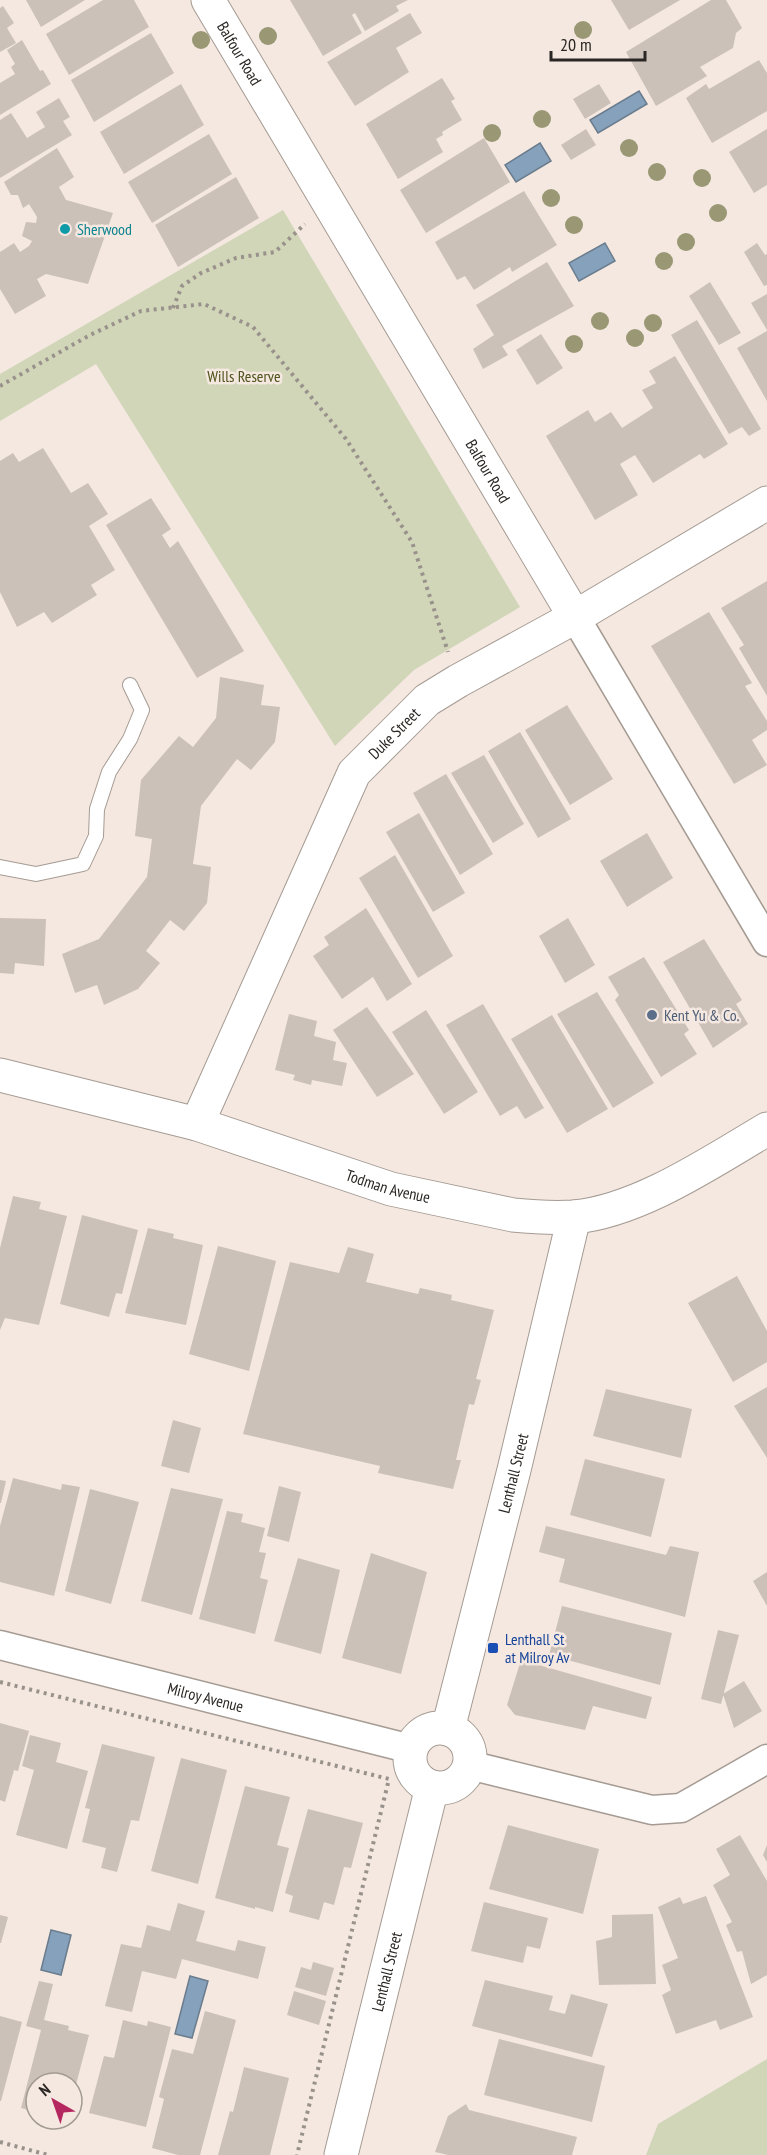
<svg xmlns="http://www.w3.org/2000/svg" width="767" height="2155" font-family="'PT Sans Narrow',sans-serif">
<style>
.green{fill:#d1d6b8}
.water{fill:#86a1bb;stroke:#6a7c8d;stroke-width:1.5}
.building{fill:#ccc1b9}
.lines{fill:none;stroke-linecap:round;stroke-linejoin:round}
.lane-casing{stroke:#a59b93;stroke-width:16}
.street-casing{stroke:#a59b93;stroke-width:31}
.secondary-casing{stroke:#a59b93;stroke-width:35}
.path{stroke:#99918b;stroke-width:4;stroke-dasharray:3 4.5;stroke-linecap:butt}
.lane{stroke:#fff;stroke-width:14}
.street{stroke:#fff;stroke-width:28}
.secondary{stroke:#fff;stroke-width:33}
.tree{fill:#999774}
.culture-dot{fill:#0f9aa8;stroke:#f4e8e0;stroke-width:2}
.service-dot{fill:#5c6f8a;stroke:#f4e8e0;stroke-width:2}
.transit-dot{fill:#1a4fb4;stroke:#f4e8e0;stroke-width:2}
.labels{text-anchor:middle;stroke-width:5;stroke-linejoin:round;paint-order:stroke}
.street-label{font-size:16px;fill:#2a2623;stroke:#f4e8e0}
.culture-label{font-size:16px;fill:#0d838f;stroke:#f4e8e0;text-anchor:start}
.park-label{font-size:16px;fill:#4e541b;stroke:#f4e8e0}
.service-label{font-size:16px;fill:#4e5e75;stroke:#f4e8e0;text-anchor:start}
.transit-label{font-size:16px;fill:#164399;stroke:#f4e8e0;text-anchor:start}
</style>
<rect width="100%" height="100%" fill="#f4e8e0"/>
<!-- green -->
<path class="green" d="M283 210 520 607 414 670 335 746 96 364 0 421V374Z
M767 2059V2155H646L658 2124Z"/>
<!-- water -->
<path class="water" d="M639 91 647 104 598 133 590 120Z
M540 143 551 161 516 182 505 165Z
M605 243 615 261 579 281 569 263Z
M51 1930 71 1935 61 1975 41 1970Z
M190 1976 208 1981 192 2038 175 2034Z"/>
<!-- building -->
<path class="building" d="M26 0H85L41 27Z
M103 0H134L149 27 69 75 46 34Z
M290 0H408L396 6 399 11 365 31 355 13 352 15 362 33 323 56Z
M611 0H680L629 30Z
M711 0H726L742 28 736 33 733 48 700 67 707 76 656 106 626 52Z
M3 6 14 23 7 28 16 43 0 52V8Z
M410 13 422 33 396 48 409 72 355 106 327 62Z
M151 33 174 73 94 122 71 80Z
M22 40 40 71 43 70 51 84 0 115V83L15 74 11 67 15 64 7 50Z
M759 60 767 73V111L712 143 686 98 706 84 709 89Z
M442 78 455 99 451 101 462 120 442 132 443 135 436 139 443 152 398 179 366 124Z
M181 84 204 125 124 174 100 132Z
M599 84 611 103 585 119 573 99Z
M59 98 70 117 63 121 72 135 0 178V120L11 113 27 138 45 127 36 112Z
M586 129 596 145 571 160 561 145Z
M767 129V185L754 193 729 152Z
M209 134 232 174 152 223 128 182Z
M484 138 510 182 426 233 400 190Z
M57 148 74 177 59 187 66 200 113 213 88 284 46 274 37 279 46 296 15 314 0 289V252L14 243 20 252 29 246 32 241 22 236 26 222 36 223 37 217 29 204 23 208 18 195H11L4 182Z
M236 177 259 218 178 267 155 225Z
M524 191 557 245 512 272 510 267 474 290 465 276 457 280 435 242Z
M757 243 765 255 767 254V285L764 286 744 252Z
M547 262 574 306 502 346 508 355 483 369 473 349 494 335 476 305Z
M710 282 741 333 719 345 689 296Z
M767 294V330L751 303Z
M697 320 761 429 749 436 742 427 729 434 671 335Z
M767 331V401L737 348Z
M541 334 563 368 537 385 516 350Z
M675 356 728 444 704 459 700 454 653 483 635 455 620 464 638 495 595 520 546 436 588 410 595 422 611 412 622 428 653 408 642 390 656 383 649 371Z
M43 448 71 493 88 483 108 514 89 526 115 570 91 585 97 595 52 623 44 612 17 627 0 592V461L13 453 19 462Z
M151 498 171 529 162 535 170 548 178 541 244 651 197 678 106 525Z
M767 581V696L739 648 744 645 721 608Z
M709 612 752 683 745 686 767 721V730L752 740 767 765 734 784 651 646Z
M220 677 264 685 261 705 280 707 275 742 251 770 237 759 201 806 193 864 211 867 207 903 184 931 170 920 146 951 160 963 138 989 104 1005 97 985 75 993 62 954 99 939 147 877 152 839 135 836 141 780 179 736 193 747 216 718Z
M567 705 613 779 570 805 525 730Z
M520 732 571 819 538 838 488 751Z
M484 755 524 824 493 843 451 773Z
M446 774 493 854 460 875 413 793Z
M419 813 465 893 433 912 386 832Z
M647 833 673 878 627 907 600 861Z
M395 855 453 956 418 978 359 878Z
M366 908 412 984 387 1001 373 977 342 999 313 956 329 945 324 937Z
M0 918 46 919 44 966 15 963 14 974 0 973Z
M568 918 595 965 565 983 539 936Z
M704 939 742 1000 736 1004 748 1024 713 1048 663 962Z
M644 957 689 1030 684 1034 697 1054 661 1077 615 1000 619 995 608 977Z
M597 992 654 1083 613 1108 557 1014Z
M483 1004 544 1108 525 1119 517 1106 500 1116 446 1025Z
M367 1007 414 1074 377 1097 333 1030Z
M426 1010 478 1092 444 1114 392 1032Z
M289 1014 317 1021 314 1036 336 1042 333 1060 347 1063 342 1086 312 1080 311 1085 293 1080 295 1075 275 1070Z
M552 1015 608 1109 567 1133 511 1039Z
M13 1196 41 1202 39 1209 67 1216 39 1325 5 1318 0 1330V1248Z
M82 1215 138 1230 122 1294 116 1293 109 1317 60 1304Z
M148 1228 174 1234 173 1238 203 1245 186 1325 125 1313Z
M218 1246 276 1261 249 1371 189 1354Z
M348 1247 374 1254 366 1282 418 1294 420 1288 452 1295 451 1300 494 1310 476 1379 481 1380 474 1405 469 1404 456 1460H461L453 1489 378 1473 380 1466 243 1434 290 1262 339 1273Z
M737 1276 767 1331V1362L733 1382 688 1303Z
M767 1387V1458L734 1406Z
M606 1389 692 1409 681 1458 593 1436Z
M173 1420 201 1428 189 1473 161 1466Z
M585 1459 665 1479 651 1537 570 1515Z
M13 1478 61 1490 62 1484 80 1487 54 1596 0 1582V1526Z
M0 1480 6 1481 1 1503H0Z
M279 1486 301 1492 289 1542 267 1536Z
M171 1488 223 1499 192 1615 141 1601Z
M90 1489 139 1502 111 1604 65 1591Z
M227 1511 243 1514 241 1522 265 1528 259 1552 266 1553 260 1578 268 1580 255 1634 199 1619Z
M546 1526 666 1555 670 1546 699 1552 685 1617 559 1582 565 1559 539 1552Z
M371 1553 427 1572 401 1674 342 1658Z
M298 1558 340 1570 321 1654 274 1641Z
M767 1572V1606L753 1581Z
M562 1606 672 1633 660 1685 549 1655Z
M718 1630 739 1635 721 1704 701 1699Z
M521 1660 652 1697 646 1719 593 1706 585 1730 515 1715 507 1705Z
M744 1681 762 1711 734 1728 723 1694Z
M0 1723 29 1731 18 1771 14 1770 5 1802 0 1800Z
M30 1735 61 1743 56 1762 88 1771 67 1849 16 1835 34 1770 22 1766Z
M102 1744 155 1757 139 1821 131 1820 117 1872 101 1868 106 1848 82 1842 90 1809 85 1808Z
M181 1758 227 1770 198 1884 151 1871Z
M245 1786 290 1797 277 1845 289 1848 273 1912 255 1907V1909L215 1898Z
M308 1809 363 1823 351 1868 344 1867 334 1905 324 1902 319 1920 289 1912 293 1896 285 1893Z
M508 1825 599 1849 583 1914 489 1889Z
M740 1835 767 1881V1975L751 1984 742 1951 737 1952 726 1925 732 1922 713 1885 730 1875 716 1849Z
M767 1845V1862L763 1855Z
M706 1896 753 2017 720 2030 716 2020 676 2034 662 1995 671 1990 662 1965 678 1958 658 1907 680 1897 683 1904Z
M484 1902 548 1918 540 1949 527 1946 523 1963 471 1951Z
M178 1903 205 1911 196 1941 235 1951 238 1940 266 1947 258 1979 182 1959 176 1979 142 1971 132 2012 105 2006 121 1944 141 1948 147 1925 170 1931Z
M653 1914 656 1984 599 1985 596 1941 612 1937V1915Z
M0 1915 8 1917 1 1943H0Z
M313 1962 334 1968 326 1996 295 1987 301 1967 311 1970Z
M485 1980 553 1996 549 2010 565 2014 571 1994 608 2004 592 2057 472 2026Z
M39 1981 53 1984 44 2020 69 2026 68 2030 89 2035 73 2096 72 2083H36V2112L21 2108 41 2030 26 2026Z
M294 1991 326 2001 319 2025 287 2015Z
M205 2011 236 2020 200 2155H178L152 2148 164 2099 159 2097 172 2049 193 2054Z
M0 2016 22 2022 1 2101H0Z
M123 2020 147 2026 148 2021 171 2027 146 2127 89 2113 104 2056 114 2058Z
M499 2039 605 2066 592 2122 484 2095Z
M244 2067 289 2078 270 2155H218L230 2111 233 2112Z
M466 2104 469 2110 577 2137 572 2155H448L435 2152 448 2116Z
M51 2119H67L66 2124Z"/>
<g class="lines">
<defs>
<path id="lane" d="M0 867 36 874 83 864 96 836 97 809 109 772 130 739 142 710 130 685"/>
<g id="street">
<path d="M575 617 767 942"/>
<path id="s1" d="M0 1645 411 1749"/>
<path d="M469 1765 652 1810 681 1808 767 1759"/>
</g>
<g id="secondary">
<path id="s2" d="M208 0 575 617"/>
<path id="s3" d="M0 1075 197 1124 391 1189 513 1215C533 1217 554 1218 574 1217 639 1211 711 1162 767 1129"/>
<path id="s4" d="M197 1124 354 773 427 700 458 681 575 617 767 503"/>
<circle cx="440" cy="1758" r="30"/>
<path id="s5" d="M448 1729 514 1470 574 1217"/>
<path id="s6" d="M341 2155 432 1787"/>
</g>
</defs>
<!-- lane casing -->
<use href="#lane" class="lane-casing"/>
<!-- street casing -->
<use href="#street" class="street-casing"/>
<!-- secondary casing -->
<use href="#secondary" class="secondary-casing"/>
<!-- path -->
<path class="path" d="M173 308 182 286 201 273 236 258 275 252 305 224
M0 386 90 335 141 311 204 304 253 327 346 439 412 542 448 652
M0 1682 389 1779 297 2155
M0 2142 48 2155"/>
<!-- lane -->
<use href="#lane" class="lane"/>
<!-- street -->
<use href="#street" class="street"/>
<!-- secondary -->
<use href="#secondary" class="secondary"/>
</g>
<!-- trees -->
<g class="tree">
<circle cx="583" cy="30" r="9"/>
<circle cx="268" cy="36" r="9"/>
<circle cx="201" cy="40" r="9"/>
<circle cx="542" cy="119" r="9"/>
<circle cx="492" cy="133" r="9"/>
<circle cx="629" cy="148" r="9"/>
<circle cx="657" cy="172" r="9"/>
<circle cx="702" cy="178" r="9"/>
<circle cx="551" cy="198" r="9"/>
<circle cx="718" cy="213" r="9"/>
<circle cx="574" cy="225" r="9"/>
<circle cx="686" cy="242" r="9"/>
<circle cx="664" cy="261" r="9"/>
<circle cx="600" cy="321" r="9"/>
<circle cx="653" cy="323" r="9"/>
<circle cx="635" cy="338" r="9"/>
<circle cx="574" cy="344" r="9"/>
</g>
<!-- markers -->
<circle class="culture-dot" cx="65" cy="229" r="6"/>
<circle class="service-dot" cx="652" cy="1015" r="6"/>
<rect class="transit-dot" x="487" y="1642" width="12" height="12" rx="3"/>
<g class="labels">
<!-- street labels -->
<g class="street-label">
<text dy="6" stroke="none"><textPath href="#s2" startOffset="62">Balfour Road</textPath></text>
<text dy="6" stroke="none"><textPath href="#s2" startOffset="548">Balfour Road</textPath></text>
<text dy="6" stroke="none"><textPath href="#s4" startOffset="441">Duke Street</textPath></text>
<text dy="6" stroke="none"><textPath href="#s3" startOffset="404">Todman Avenue</textPath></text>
<text dy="6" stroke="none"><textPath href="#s5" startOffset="264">Lenthall Street</textPath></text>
<text dy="6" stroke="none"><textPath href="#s1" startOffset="212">Milroy Avenue</textPath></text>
<text dy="6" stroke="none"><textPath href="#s6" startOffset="189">Lenthall Street</textPath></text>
</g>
<!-- culture labels -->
<g class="culture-label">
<text x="77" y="235">Sherwood</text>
</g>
<!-- park labels -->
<g class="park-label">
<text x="244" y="382">Wills Reserve</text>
</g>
<!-- service labels -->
<g class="service-label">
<text x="664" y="1021">Kent Yu &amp; Co.</text>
</g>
<!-- transit labels -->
<g class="transit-label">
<text x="505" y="1645">Lenthall St<tspan x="505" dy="18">at Milroy Av</tspan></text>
</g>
</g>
<!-- north arrow -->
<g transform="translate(54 2101) rotate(320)"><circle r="28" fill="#f4e8e0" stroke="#a39a94" stroke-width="1.5"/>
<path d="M0-4.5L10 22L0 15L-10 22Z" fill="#b4275f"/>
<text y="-9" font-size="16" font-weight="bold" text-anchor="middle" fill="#2a2623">N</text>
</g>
<!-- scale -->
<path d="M551 51v9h94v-9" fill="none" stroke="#2a2623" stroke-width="3"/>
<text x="560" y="51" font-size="18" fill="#2a2623" stroke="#f4e8e0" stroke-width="4.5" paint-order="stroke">20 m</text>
</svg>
